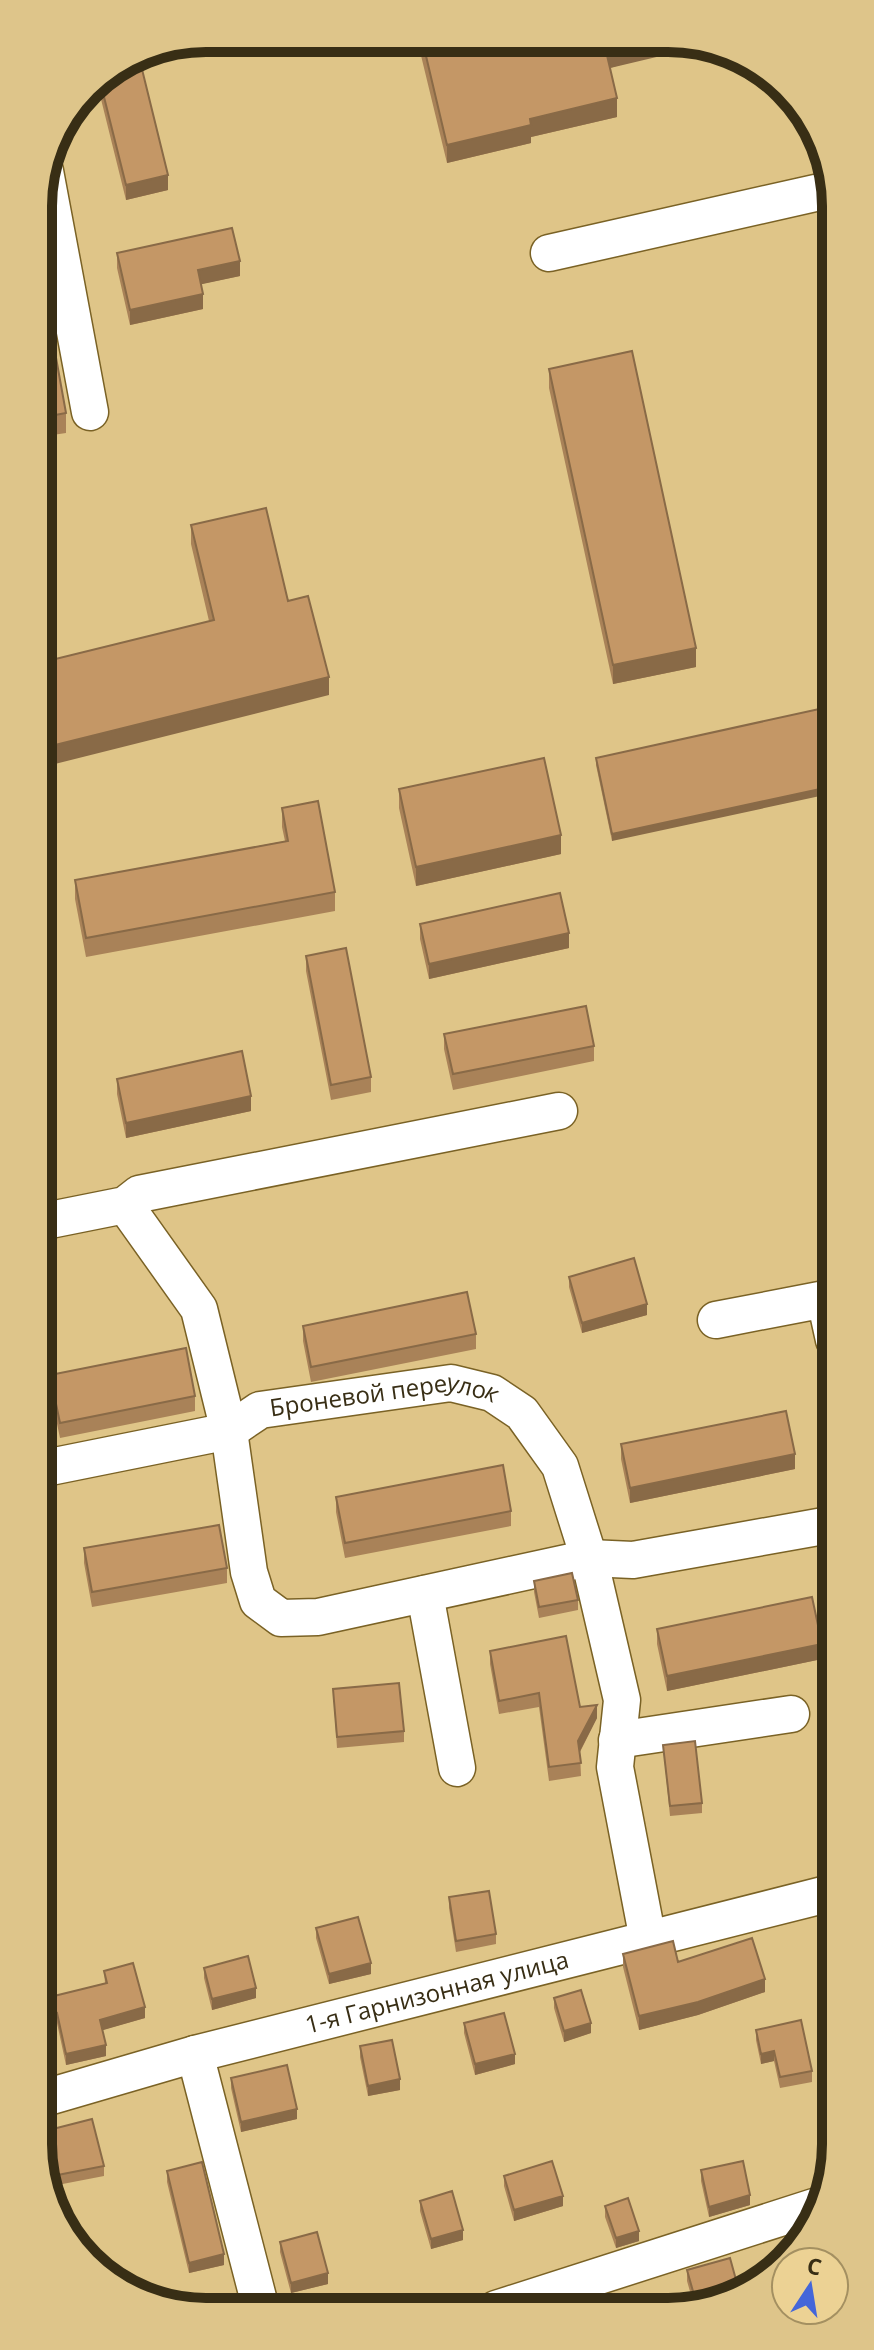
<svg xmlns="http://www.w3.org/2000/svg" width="874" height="2350" font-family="'Open Sans',sans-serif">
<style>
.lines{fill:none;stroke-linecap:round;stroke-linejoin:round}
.minor-casing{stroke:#7a6225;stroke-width:39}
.minor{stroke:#fff;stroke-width:36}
.wall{fill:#a98258}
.shaded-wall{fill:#896a47}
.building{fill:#c49766;stroke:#896a47;stroke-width:2}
.labels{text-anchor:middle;stroke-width:7;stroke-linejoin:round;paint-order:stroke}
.street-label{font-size:24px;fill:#382e15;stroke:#ecd294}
.rim{fill:none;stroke:#382e15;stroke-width:10}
</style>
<rect width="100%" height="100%" fill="#dfc588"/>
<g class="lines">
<defs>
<g id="minor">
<path d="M45 171 90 412"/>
<path d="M549 253 833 189"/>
<path d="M125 1205 199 1309 229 1431 249 1572 258 1601 281 1618 318 1617 589 1558 633 1560 835 1524"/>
<path d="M40 1222 125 1205 139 1194 559 1111"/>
<path d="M716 1320 825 1299 834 1340"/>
<path id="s1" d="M40 1469 229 1431 260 1410 451 1383 492 1393 522 1413 560 1466 589 1558 622 1700 615 1767 648 1940"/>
<path d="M425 1594 457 1768"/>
<path d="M617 1740 791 1714"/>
<path d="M195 2054 261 2309"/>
<path id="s2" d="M41 2099 195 2054 835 1892"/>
<path d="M496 2309 814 2207"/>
</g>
</defs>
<!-- minor casing -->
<use href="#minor" class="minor-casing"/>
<!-- minor -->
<use href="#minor" class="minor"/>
</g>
<!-- wall -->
<path class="wall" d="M417 39 701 41 610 68 617 117 531 137V143L447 163Z
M138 53 168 190 126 200 96 79Z
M750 68 769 78 753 82Z
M117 253 240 276 201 284 203 309 130 325 117 268Z
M38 258 66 413V433L39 437Z
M549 369 696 667 613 684 549 388Z
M191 525 288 601 329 695 209 621 191 544Z
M833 706 612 841 596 765V758Z
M399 789 561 854 416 886 399 808Z
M282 808 335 892V911L86 957 75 899V880L285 841 282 827Z
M420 924 569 948 429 979 420 939Z
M306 956 371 1077V1092L331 1100 306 971Z
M444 1034 594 1046V1061L453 1090 444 1049Z
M117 1079 251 1111 126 1138 117 1094Z
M569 1277 647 1315 582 1333 569 1287Z
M303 1326 476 1334V1349L311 1382 303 1341Z
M50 1375 195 1396V1411L60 1438 50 1390Z
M621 1444 795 1469 630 1503 621 1459Z
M336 1497 511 1511V1526L345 1558 336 1512Z
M84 1548 227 1568V1583L92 1607 84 1563Z
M534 1581 578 1600V1610L539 1618 534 1592Z
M657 1629 822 1659 667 1691 657 1644Z
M490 1651 597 1718 580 1752 581 1776 549 1781 539 1707 499 1714 490 1664Z
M333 1689 404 1731V1742L337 1748Z
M663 1745 702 1803V1813L670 1816Z
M449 1897 496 1934V1944L456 1952 449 1908Z
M316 1928 371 1974 329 1984 316 1938Z
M623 1954 678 1962 765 1992 698 2015 639 2030 623 1967Z
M41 1963 54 1996 105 1983 104 1971 145 2018 102 2030 106 2056 66 2065 57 2023 41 2026Z
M204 1968 256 1998 212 2010 204 1978Z
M554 1998 591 2033 564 2042 554 2008Z
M464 2023 515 2064 475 2075 464 2033Z
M756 2030 812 2071V2082L780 2088 774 2061 761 2064 756 2040Z
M360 2046 400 2090 368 2096 360 2057Z
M231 2078 297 2119 241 2132 231 2088Z
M104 2166V2176L47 2187 41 2177Z
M701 2170 750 2205 709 2217 701 2181Z
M167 2171 224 2265 189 2273 167 2182Z
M504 2176 563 2206 514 2221 504 2186Z
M420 2201 463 2240 431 2249 420 2211Z
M605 2206 639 2241 616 2248 605 2217Z
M280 2242 328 2284 291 2293 280 2252Z
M687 2270 701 2309H695L687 2281Z"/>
<!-- shaded-wall -->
<path class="shaded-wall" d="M647 41H701L707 45 606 69V51Z
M753 69 769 78 753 82Z
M617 98V117L531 137V143L447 163V145L530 119Z
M168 175V190L126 200V185Z
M240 261V276L198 285V270Z
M203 294V309L130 325V310Z
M696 648V667L613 684V665Z
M329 677V695L39 768V749Z
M834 786V793L612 841V834Z
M561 835V854L416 886V867Z
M569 933V948L429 979V964Z
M251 1096V1111L126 1138V1123Z
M647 1304V1315L582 1333V1323Z
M795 1454V1469L630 1503V1488Z
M822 1644V1659L667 1691V1676Z
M597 1705V1718L578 1755V1741Z
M371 1963V1974L329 1984V1974Z
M765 1979V1992L698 2015 639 2030V2016Z
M256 1988V1998L212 2010V1999Z
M145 2007V2018L100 2031V2020Z
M591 2023V2033L564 2042V2031Z
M106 2045V2056L66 2065V2054Z
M774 2051V2061L761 2064V2054Z
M515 2054V2064L475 2075V2064Z
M400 2079V2090L368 2096V2086Z
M297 2109V2119L241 2132V2122Z
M750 2195V2205L709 2217V2207Z
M563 2196V2206L514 2221V2210Z
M463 2230V2240L431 2249V2239Z
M639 2231V2241L616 2248V2238Z
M224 2254V2265L189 2273V2263Z
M328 2273V2284L291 2293V2283Z
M729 2293 701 2309H696V2302Z"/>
<!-- building -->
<path class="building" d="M422 39 647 41 606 51 617 98 530 119 531 125 447 145Z
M138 53 168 175 126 185 99 77Z
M232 228 240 261 198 270 203 294 130 310 117 253Z
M38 258 66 413 39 418Z
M632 351 696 648 613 665 549 369Z
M266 508 288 601 308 596 329 677 39 749V663L214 620 191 525Z
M833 706 834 786 612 834 596 758Z
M544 758 561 835 416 867 399 789Z
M318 801 335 892 86 938 75 880 288 841 282 808Z
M560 893 569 933 429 964 420 924Z
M346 948 371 1077 331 1085 306 956Z
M586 1006 594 1046 453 1074 444 1034Z
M242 1051 251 1096 126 1123 117 1079Z
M634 1258 647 1304 582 1323 569 1277Z
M467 1292 476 1334 311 1367 303 1326Z
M186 1348 195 1396 60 1423 50 1375Z
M786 1411 795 1454 630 1488 621 1444Z
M503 1465 511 1511 345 1543 336 1497Z
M219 1525 227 1568 92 1592 84 1548Z
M572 1573 578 1600 539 1607 534 1581Z
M812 1597 822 1644 667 1676 657 1629Z
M566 1636 580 1707 597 1705 578 1741 581 1763 549 1767 539 1693 499 1701 490 1651Z
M399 1683 404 1731 337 1737 333 1689Z
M695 1741 702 1803 670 1806 663 1745Z
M489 1891 496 1934 456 1941 449 1897Z
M358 1917 371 1963 329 1974 316 1928Z
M752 1938 765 1979 698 2002 639 2016 623 1954 673 1941 678 1962Z
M248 1956 256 1988 212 1999 204 1968Z
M47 1962 54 1996 107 1983 104 1971 133 1963 145 2007 100 2020 106 2045 66 2054 57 2013 41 2016V1963Z
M581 1990 591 2023 564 2031 554 1998Z
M504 2013 515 2054 475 2064 464 2023Z
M801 2020 812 2071 780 2077 774 2051 761 2054 756 2030Z
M392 2040 400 2079 368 2086 360 2046Z
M287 2065 297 2109 241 2122 231 2078Z
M92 2119 104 2166 42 2178 41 2132Z
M552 2161 563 2196 514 2210 504 2176Z
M743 2161 750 2195 709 2207 701 2170Z
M202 2162 224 2254 189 2263 167 2171Z
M452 2191 463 2230 431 2239 420 2201Z
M628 2198 639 2231 616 2238 605 2206Z
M317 2232 328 2273 291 2283 280 2242Z
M730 2258 738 2287 729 2293 696 2302 687 2270Z
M644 2300 647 2309H622Z"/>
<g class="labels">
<!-- street labels -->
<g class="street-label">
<text dy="8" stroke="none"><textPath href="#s1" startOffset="356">Броневой переулок</textPath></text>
<text dy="8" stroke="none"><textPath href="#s2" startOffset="410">1-я Гарнизонная улица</textPath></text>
</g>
</g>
<!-- crop -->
<path d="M0 0H874V2350H0ZM206 52H668A154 154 0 0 1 822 206V2144A154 154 0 0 1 668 2298H206A154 154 0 0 1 52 2144V206A154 154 0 0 1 206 52Z" fill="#dec58a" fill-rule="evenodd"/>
<path class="rim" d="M206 52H668A154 154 0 0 1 822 206V2144A154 154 0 0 1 668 2298H206A154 154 0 0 1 52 2144V206A154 154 0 0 1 206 52Z"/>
<!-- north arrow -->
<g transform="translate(810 2286) rotate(12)"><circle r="38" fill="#ecd294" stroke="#a49061" stroke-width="2"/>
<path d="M0-6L14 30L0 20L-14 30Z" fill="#4466d9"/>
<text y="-12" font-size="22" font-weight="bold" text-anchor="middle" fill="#382e15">С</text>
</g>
</svg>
